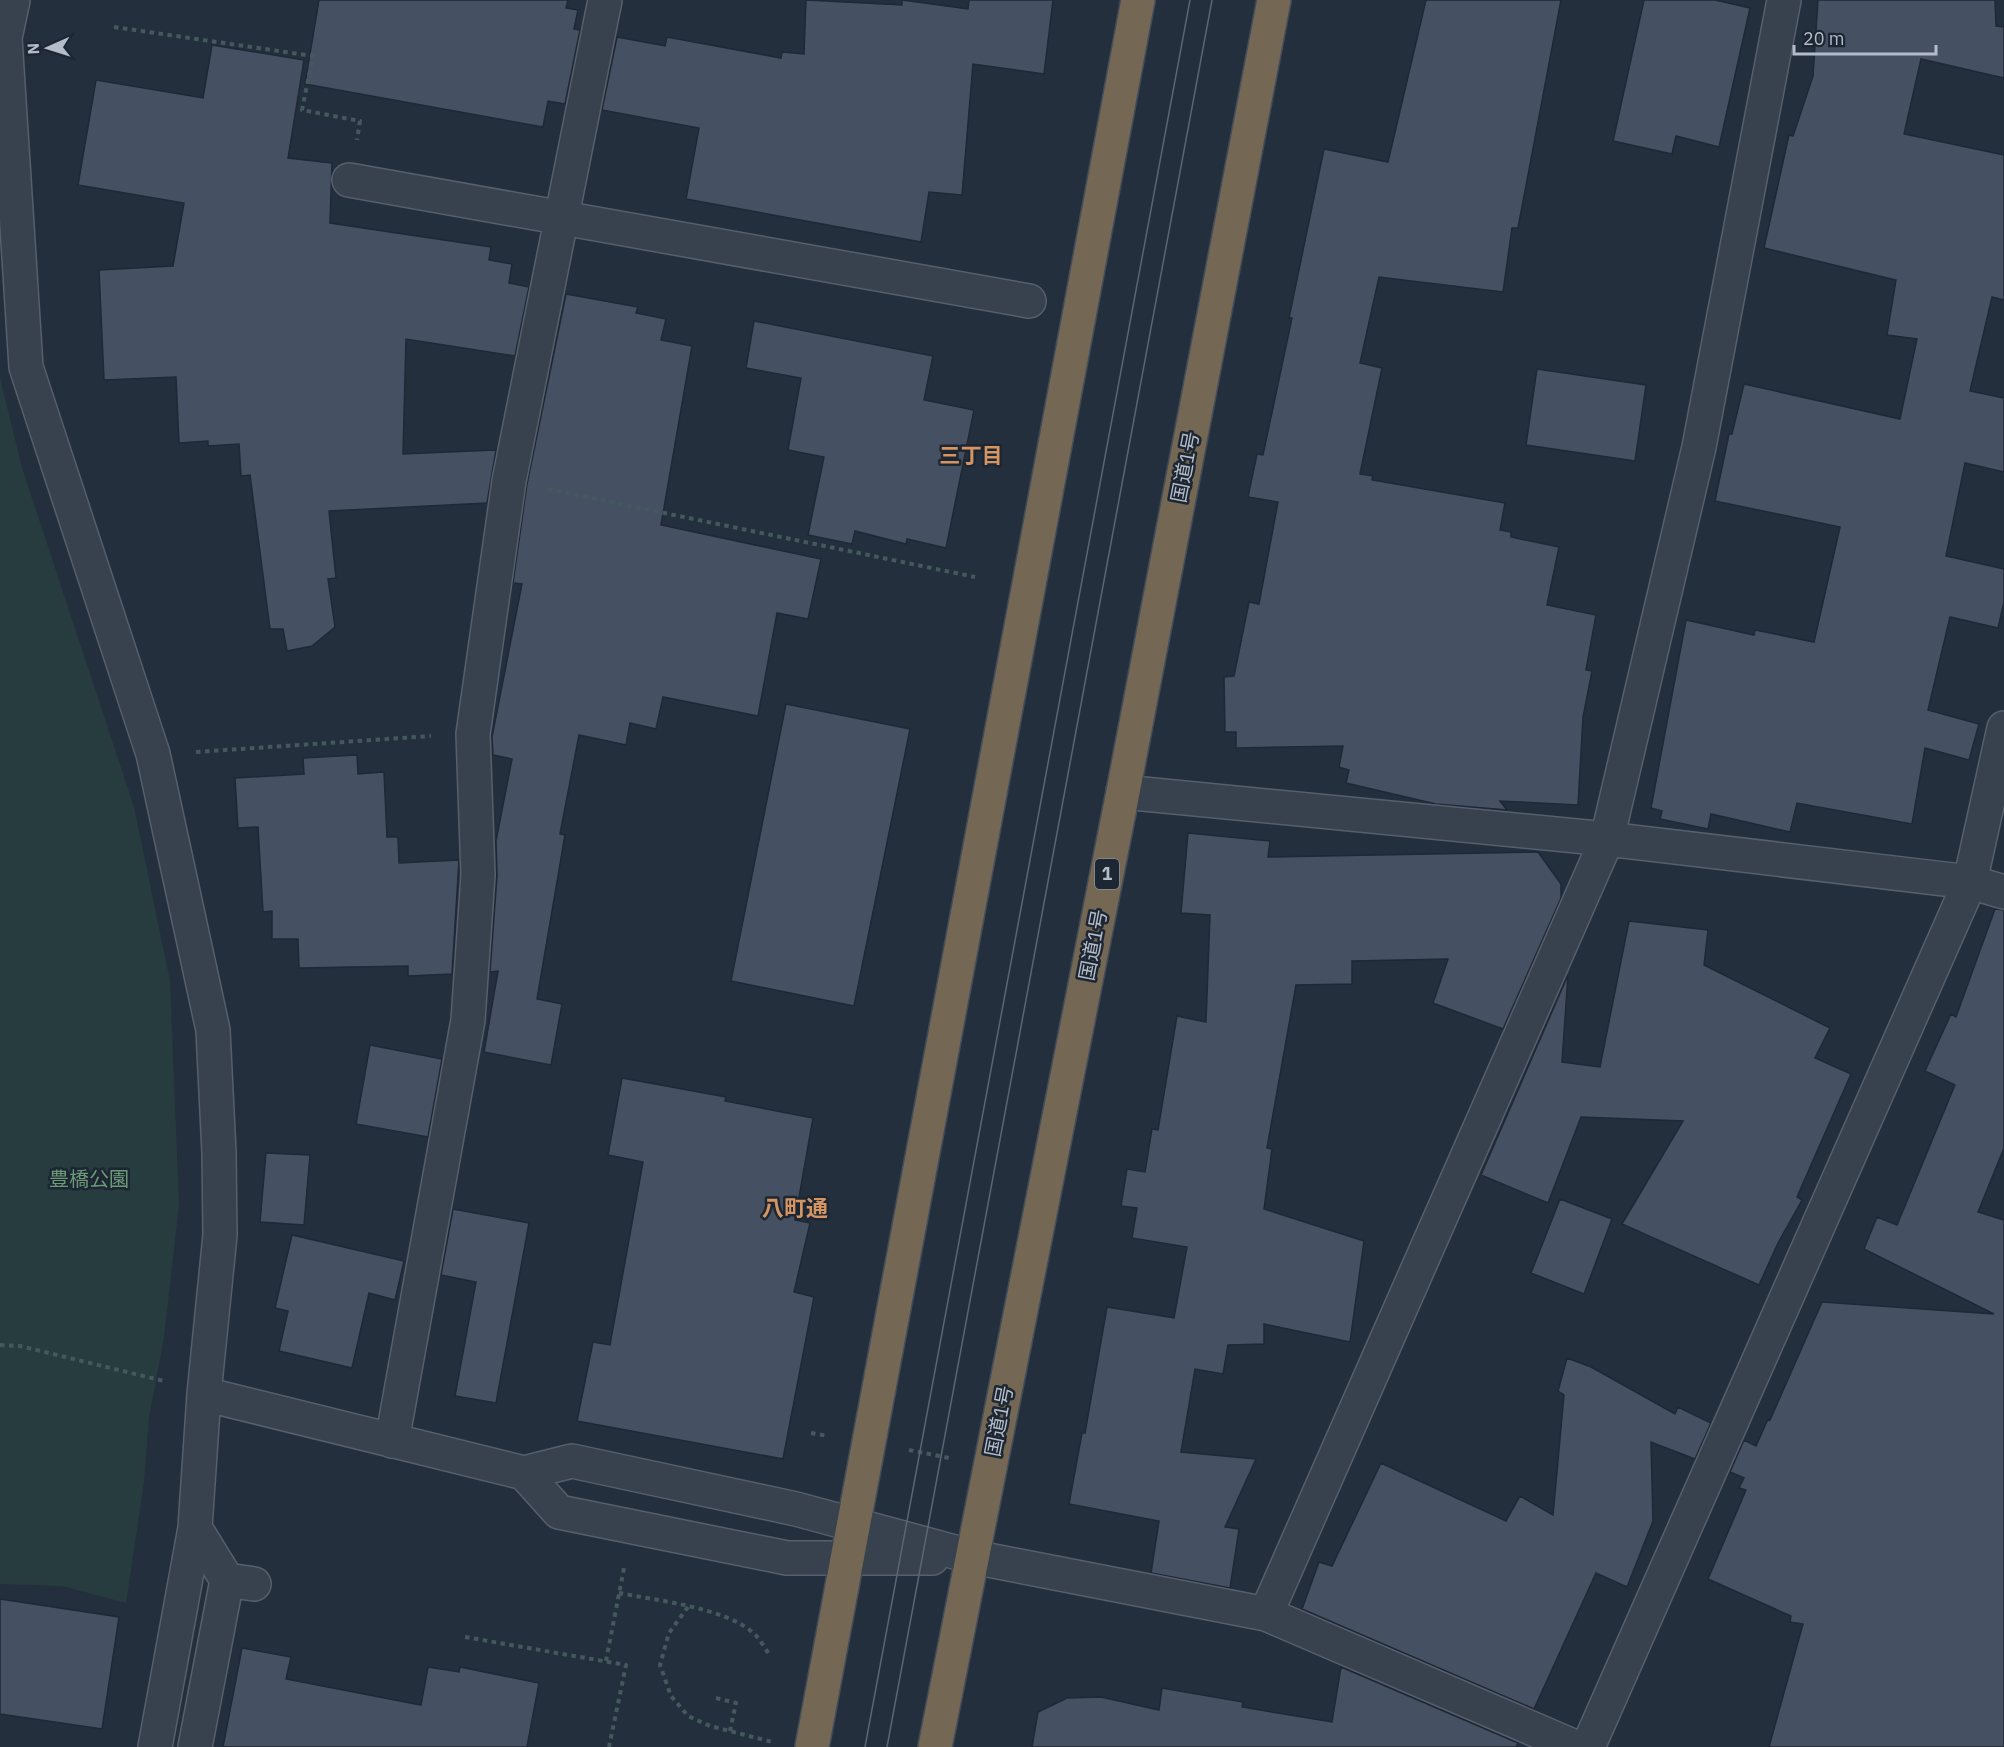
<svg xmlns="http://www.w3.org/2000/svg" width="2004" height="1747" font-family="'IBM Plex Sans','Noto Sans JP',sans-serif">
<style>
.green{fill:#263c3f}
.building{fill:#455162;stroke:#1f2835;stroke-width:1.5}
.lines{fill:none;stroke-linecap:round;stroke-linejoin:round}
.minor-casing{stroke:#565f6c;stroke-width:36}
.highway-casing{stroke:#434c59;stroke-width:36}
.path{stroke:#44595c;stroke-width:4;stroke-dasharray:4.5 4.5;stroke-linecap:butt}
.minor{stroke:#38414e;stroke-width:33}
.highway{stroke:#746855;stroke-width:33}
.tram{stroke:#5a6575;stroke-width:1.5}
.labels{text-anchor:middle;stroke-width:5;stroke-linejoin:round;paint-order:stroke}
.shield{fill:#1d2633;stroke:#878f9c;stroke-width:1.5}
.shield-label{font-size:18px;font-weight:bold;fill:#b4bcc9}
.street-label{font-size:20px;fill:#b4bcc9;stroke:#1d2633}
.park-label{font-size:20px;fill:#6b9a76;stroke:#1d2633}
.neighbourhood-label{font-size:21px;font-weight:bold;fill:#d59563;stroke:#1d2633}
.quarter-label{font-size:22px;font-weight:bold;fill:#d59563;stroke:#1d2633}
</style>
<rect width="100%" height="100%" fill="#242f3e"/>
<!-- green -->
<path class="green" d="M0 378 22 468 134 807 170 981 179 1205 164 1337 149 1418 144 1482 126 1603 62 1586 0 1584Z"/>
<!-- building -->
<path class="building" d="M319 0H568L566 8 578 10 574 29 580 30 565 104 548 101 543 127 305 84Z
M806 0 902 5V0L968 9 969 0H1053L1044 74 973 64 962 195 929 192 921 242 686 199 699 128 602 110 617 37 665 46 667 37 781 58 782 52 804 54Z
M1426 0H1561L1518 228H1512L1503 292 1379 277 1360 363 1382 368 1360 474 1373 476 1372 480 1505 503 1500 530 1511 532V537L1559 547 1547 605 1596 615 1586 670 1592 671 1583 717 1578 805 1500 801 1507 810 1436 804 1346 783 1349 770 1339 767 1343 746 1236 748V732H1225L1224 677 1234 676 1249 602 1259 604 1278 502 1248 497 1257 454 1263 455 1292 318H1289L1324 149 1388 162Z
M1644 0H1715L1750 8 1719 147 1676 136 1672 154 1613 141Z
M1818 0H1995L1996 26 2004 27V78L1921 59 1904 134 2004 155V300L1992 297 1970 391 2004 398V472L1965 463 1946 556 2004 569V602L1998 628 1950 617 1928 710 1979 724 1969 760 1925 748 1912 824 1797 803 1790 832 1711 814 1708 829 1660 819 1662 811 1651 808 1686 620 1754 635 1755 630 1814 642 1840 527 1715 501 1729 434H1732L1744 384 1900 419 1917 339 1887 335 1896 280 1764 248 1789 135 1793 136 1813 76Z
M212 45 304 60 288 158 332 163 330 223 491 247 489 260 512 264 509 283 529 287 515 356 406 339 403 454 496 450 487 503 329 511 336 578 328 579 335 627 312 646 287 651 283 629H270L250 475 241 476 239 444 208 446V441L179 443 176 377 104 380 99 270 173 266 184 203 78 185 96 80 203 98Z
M566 294 638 307 636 313 666 319 661 340 692 346 661 525 821 559 808 619 777 613 758 716 663 697 656 729 630 723 626 745 579 735 560 834 565 835 537 999 562 1004 551 1065 484 1052 498 971 490 972 497 876 496 841 512 759 493 755 492 737 522 584 513 583 527 484Z
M754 321 933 356 924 400 974 410 946 548 907 539 906 544 855 531 852 544 808 535 824 457 788 450 801 378 746 368Z
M1537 369 1646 385 1635 461 1526 445Z
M786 704 910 729 854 1006 731 981Z
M357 755 358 774 384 772 387 837H398L399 863 459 860 452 974 408 976V966L299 968 298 939H272V911L263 912 258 827 238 828 235 778 304 774 303 758Z
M1188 833 1270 841 1268 857 1538 852 1561 884V898L1503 1029 1433 1003 1448 959 1352 961V984L1296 985 1267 1148 1272 1149 1264 1209 1364 1241 1350 1342 1264 1324V1344L1228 1345 1223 1374 1195 1369 1181 1452 1256 1459 1225 1527 1239 1529 1230 1588 1151 1573 1159 1521 1069 1504 1082 1433H1085L1107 1307 1174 1318 1187 1247 1132 1238 1137 1208 1121 1206 1127 1169 1145 1172 1152 1129 1158 1130 1177 1016 1206 1022 1210 915 1181 913Z
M1995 909 2004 910V1148L1978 1212 2004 1220V1747H1769L1803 1624 1790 1622 1791 1616 1708 1579 1746 1490 1739 1488 1744 1478 1730 1472 1744 1440 1756 1446 1768 1419 1770 1420 1822 1302 1994 1314 1864 1249 1877 1217 1897 1225 1955 1085 1925 1071 1951 1014 1956 1017Z
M1629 921 1708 930 1704 965 1830 1028 1815 1058 1851 1074 1797 1197 1802 1200 1778 1243 1759 1285 1622 1224 1683 1121 1581 1117 1548 1203 1481 1175 1568 975 1562 1062 1600 1067Z
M370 1045 442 1059 428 1137 356 1124Z
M622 1078 726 1097 725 1101 813 1118 795 1220 810 1223 794 1292 814 1297 783 1459 577 1421 593 1342 610 1345 643 1162 608 1155Z
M266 1153 310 1155 304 1225 260 1222Z
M1560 1199 1612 1219 1584 1294 1531 1273Z
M453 1209 529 1223 496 1403 455 1396 476 1282 441 1275Z
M292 1235 404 1261 395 1300 369 1293 352 1368 279 1351 288 1311 275 1308Z
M1567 1358 1591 1367 1675 1414 1678 1407 1711 1423 1695 1459 1651 1442 1653 1521 1627 1587 1596 1573 1534 1709 1302 1609 1319 1562 1332 1566 1381 1463 1506 1521 1520 1496 1553 1515 1564 1395 1558 1391Z
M0 1599 119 1617 102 1729 0 1714Z
M242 1648 291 1657 286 1679 421 1705 428 1667 459 1672 460 1667 539 1683 527 1747H223Z
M1341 1667 1518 1743 1516 1747H1032L1038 1712 1067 1698 1101 1697 1159 1710 1162 1688 1243 1702 1242 1707 1332 1722Z"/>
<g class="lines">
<defs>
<path id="minor" d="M13 0 5 38 26 367 153 754 213 1030 219 1153 220 1235 204 1394 195 1528 155 1747
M349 180 1029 301
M1123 792 1607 839 1970 882 2004 892
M204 1394 524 1473 572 1461 796 1509 973 1557 1266 1614 1575 1747
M392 1441 468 1020 478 875 473 734 509 481 605 0
M524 1473 559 1512 787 1558H932
M195 1528 227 1580 254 1584
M1266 1614 1607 839 1699 447 1784 0
M195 1747 227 1580
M1588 1747 1970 882 2004 728"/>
<path id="highway" d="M812 1747 1138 0
M935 1747 1123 792 1274 0"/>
</defs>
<!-- minor casing -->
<use href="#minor" class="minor-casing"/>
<!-- highway casing -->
<use href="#highway" class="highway-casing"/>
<!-- path -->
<path class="path" d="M114 27 313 56 302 110 360 121 357 140
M548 489 975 577
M196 752 431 736
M0 1345 20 1346 164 1381
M811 1433 828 1436
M909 1450 949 1458
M619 1593C655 1600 725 1608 752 1632 759 1637 764 1647 769 1654
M688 1607 669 1633 660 1665 671 1696 688 1716 710 1726 772 1742
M465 1637 626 1665 609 1747
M606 1661 624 1568
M716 1698 736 1703 730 1731"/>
<!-- minor -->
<use href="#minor" class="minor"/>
<!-- highway -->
<use href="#highway" class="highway"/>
<!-- tram -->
<path class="tram" d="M865 1747 1190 0
M887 1747 1212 0"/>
</g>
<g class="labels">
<!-- shield labels -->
<rect class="shield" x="1095" y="859" width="24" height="30" rx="4.5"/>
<g class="shield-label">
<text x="1107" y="880">1</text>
</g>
<!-- street labels -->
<g class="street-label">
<text transform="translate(1185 467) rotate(-79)" y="7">国道1号</text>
<text transform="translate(1093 945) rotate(-79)" y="7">国道1号</text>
<text transform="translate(999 1421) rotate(-79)" y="7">国道1号</text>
</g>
<!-- park labels -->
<g class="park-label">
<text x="89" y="1186">豊橋公園</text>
</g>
<!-- neighbourhood labels -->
<g class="neighbourhood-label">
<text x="971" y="463">三丁目</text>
</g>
<!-- quarter labels -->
<g class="quarter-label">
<text x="795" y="1216">八町通</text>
</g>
</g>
<!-- north arrow -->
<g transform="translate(48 48) rotate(267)" stroke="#1d2633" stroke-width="4.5" paint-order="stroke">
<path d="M0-4.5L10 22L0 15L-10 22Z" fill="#b4bcc9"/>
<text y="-9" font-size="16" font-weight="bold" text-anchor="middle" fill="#b4bcc9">N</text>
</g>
<!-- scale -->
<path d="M1794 45v9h142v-9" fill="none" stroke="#b4bcc9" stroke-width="3"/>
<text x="1803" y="45" font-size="18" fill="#b4bcc9" stroke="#1d2633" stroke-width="4.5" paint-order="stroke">20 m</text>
</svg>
